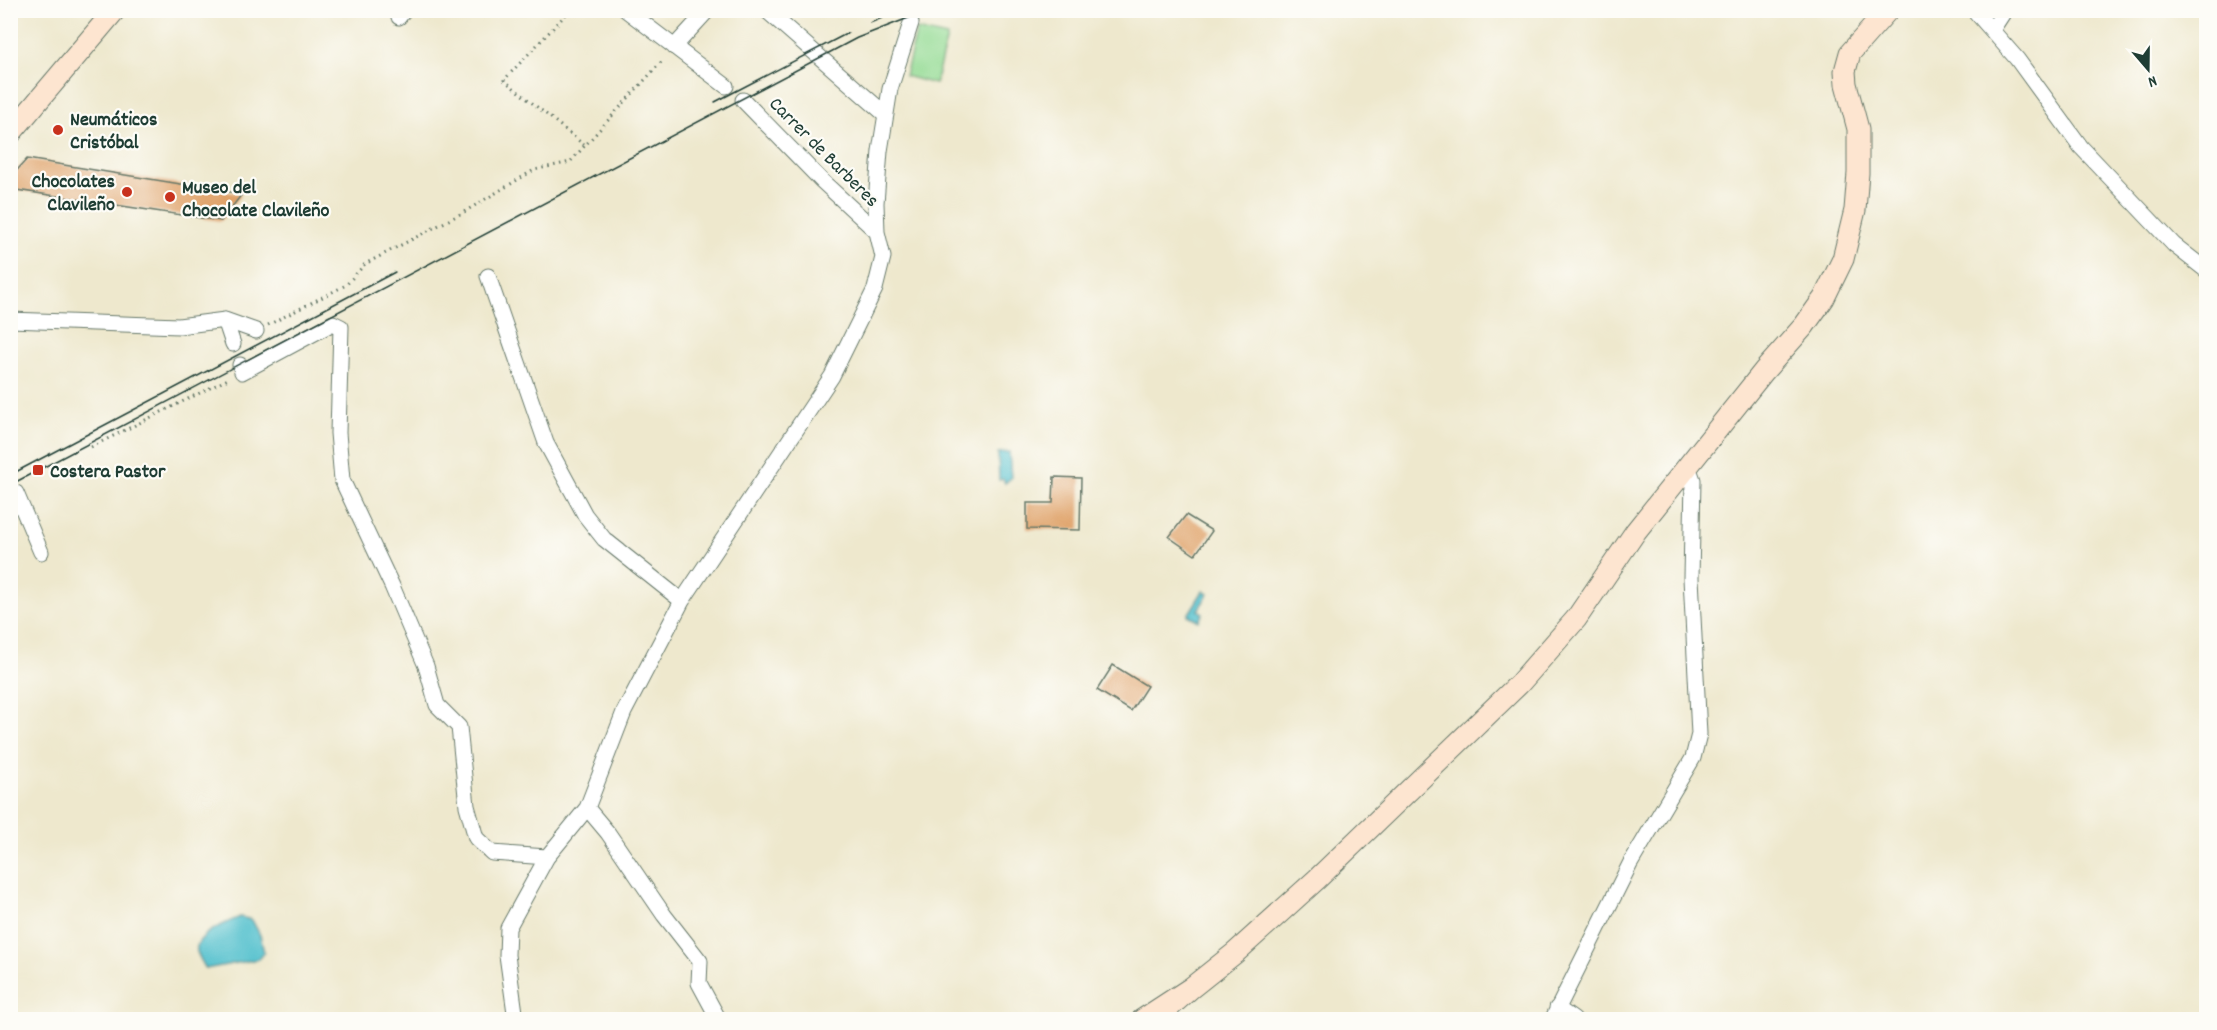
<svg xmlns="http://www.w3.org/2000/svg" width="2217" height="1030" font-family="Dekko,sans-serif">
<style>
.green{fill:#96dc96;stroke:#5a8c65;stroke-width:1.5}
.water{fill:#55c1ce;stroke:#3a7f81;stroke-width:1.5}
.building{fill:#dfa167}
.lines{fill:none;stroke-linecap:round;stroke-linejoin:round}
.street-casing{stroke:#67796a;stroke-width:17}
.secondary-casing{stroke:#67796a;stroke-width:23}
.path{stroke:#67796a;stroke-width:3;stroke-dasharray:1.5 4.5;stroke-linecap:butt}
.street{stroke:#fff;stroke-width:15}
.secondary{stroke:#fde5d0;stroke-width:21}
.tram{stroke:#1f3d34;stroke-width:1.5}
.poi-dot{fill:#c8321e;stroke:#fdfcf7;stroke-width:2}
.labels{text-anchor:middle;stroke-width:4.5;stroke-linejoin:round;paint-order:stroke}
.poi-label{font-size:20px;font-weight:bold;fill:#1f3d34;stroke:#fdfcf7;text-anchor:start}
.street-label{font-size:20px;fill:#1f3d34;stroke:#fdfcf7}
</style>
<rect width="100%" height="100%" fill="#fdfcf7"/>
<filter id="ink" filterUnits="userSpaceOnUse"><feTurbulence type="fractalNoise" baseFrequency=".0167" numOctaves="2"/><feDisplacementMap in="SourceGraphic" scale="12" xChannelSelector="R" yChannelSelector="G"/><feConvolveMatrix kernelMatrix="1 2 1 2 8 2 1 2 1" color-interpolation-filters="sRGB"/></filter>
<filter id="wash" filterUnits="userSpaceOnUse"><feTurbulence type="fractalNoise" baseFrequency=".008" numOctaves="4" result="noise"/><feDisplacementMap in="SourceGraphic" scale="24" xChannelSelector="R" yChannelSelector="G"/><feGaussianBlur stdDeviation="1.35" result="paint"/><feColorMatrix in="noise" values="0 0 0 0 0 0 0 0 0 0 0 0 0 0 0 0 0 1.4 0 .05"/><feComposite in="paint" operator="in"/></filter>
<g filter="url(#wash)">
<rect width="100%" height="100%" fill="#eee8cd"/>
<!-- green -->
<path class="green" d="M917 30 947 37 935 84 905 76Z"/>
<!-- water -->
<path class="water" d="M1009 452 1011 478 1005 483 1003 479 999 480 998 453Z
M1203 591 1208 594 1198 610 1203 613 1199 621 1188 615Z
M240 917 252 920 260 935 264 952 258 959 206 969C203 964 199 957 197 952 193 935 228 922 240 917Z"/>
<g id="blocks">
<!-- building -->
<path class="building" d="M27 159 242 194 221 221 10 189V178Z
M1054 477 1081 478 1080 530 1027 529V503H1053Z
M1186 515 1212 531 1195 555 1169 537Z
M1113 665 1147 686 1131 711 1097 690Z"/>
</g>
</g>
<g filter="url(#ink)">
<use href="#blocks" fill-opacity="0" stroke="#67796a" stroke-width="1.5"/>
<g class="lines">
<defs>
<path id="street" d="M626 10 726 86
M766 10 886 115
M1974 10 2017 59 2081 147 2174 245 2206 270
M399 17 404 10
M1992 30 2005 10
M674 47 708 10
M743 100 822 181 877 232
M488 276 546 443 585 515 604 539 682 601
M10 320 179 326 225 320 256 331
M225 320 233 344
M240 365 242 372 333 323 341 327 338 433 342 480 392 586 426 666 437 705 459 727 467 806 476 838 492 853 547 857
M16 493 41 552
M587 808 608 833 664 915 700 961 699 983 719 1020
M1557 1008 1574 1020
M516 1020 507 955 508 928 547 857 587 808 624 712 682 601 832 376 875 289 883 257 877 232 876 203 880 151 890 89 911 23
M1552 1020 1630 864 1693 758 1699 734 1691 578 1693 480 1688 466"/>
<path id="secondary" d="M10 134 115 10
M1191 988 1235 953 1317 879 1519 684 1576 619 1636 531 1764 371 1804 326 1824 298 1843 259 1855 210 1858 173V129L1846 84 1845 71 1850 53 1888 10
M1142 1020 1191 988 1155 1020"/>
</defs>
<!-- street casing -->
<use href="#street" class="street-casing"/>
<!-- secondary casing -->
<use href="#secondary" class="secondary-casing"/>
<!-- path -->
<path class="path" d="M570 10 504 80 584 145
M268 325 346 285 365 264 464 212 534 170 570 162 664 59
M91 447 230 378
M10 454 13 458"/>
<!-- street -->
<use href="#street" class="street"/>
<!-- secondary -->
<use href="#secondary" class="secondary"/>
<!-- tram -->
<path class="tram" d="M870 23 901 10
M715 102 848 33
M10 475 395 272
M10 485 857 38 929 10"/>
</g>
</g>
<!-- markers -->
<g class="poi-dot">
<circle cx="58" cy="130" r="6"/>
<circle cx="127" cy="192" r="6"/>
<circle cx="170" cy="197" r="6"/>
<rect x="32" y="464" width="12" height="12" rx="3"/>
</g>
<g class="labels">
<!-- poi labels -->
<g class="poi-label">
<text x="70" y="125">Neumáticos<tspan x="70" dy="23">Cristóbal</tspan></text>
<text x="115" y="187" text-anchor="end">Chocolates<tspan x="115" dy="23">Clavileño</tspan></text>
<text x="182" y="193">Museo del<tspan x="182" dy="23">Chocolate Clavileño</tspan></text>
<text x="50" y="477">Costera Pastor</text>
</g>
<!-- street labels -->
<g class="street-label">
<text transform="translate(825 151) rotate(45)" y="7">Carrer de Barberes</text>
</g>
</g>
<!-- margin -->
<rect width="2217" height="1030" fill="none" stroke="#fdfcf7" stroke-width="36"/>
<!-- north arrow -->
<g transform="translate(2148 69) rotate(160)" stroke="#fdfcf7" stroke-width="4.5" paint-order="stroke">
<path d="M0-4.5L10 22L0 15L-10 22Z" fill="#1f3d34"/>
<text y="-9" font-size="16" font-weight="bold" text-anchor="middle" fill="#1f3d34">N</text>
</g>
</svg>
